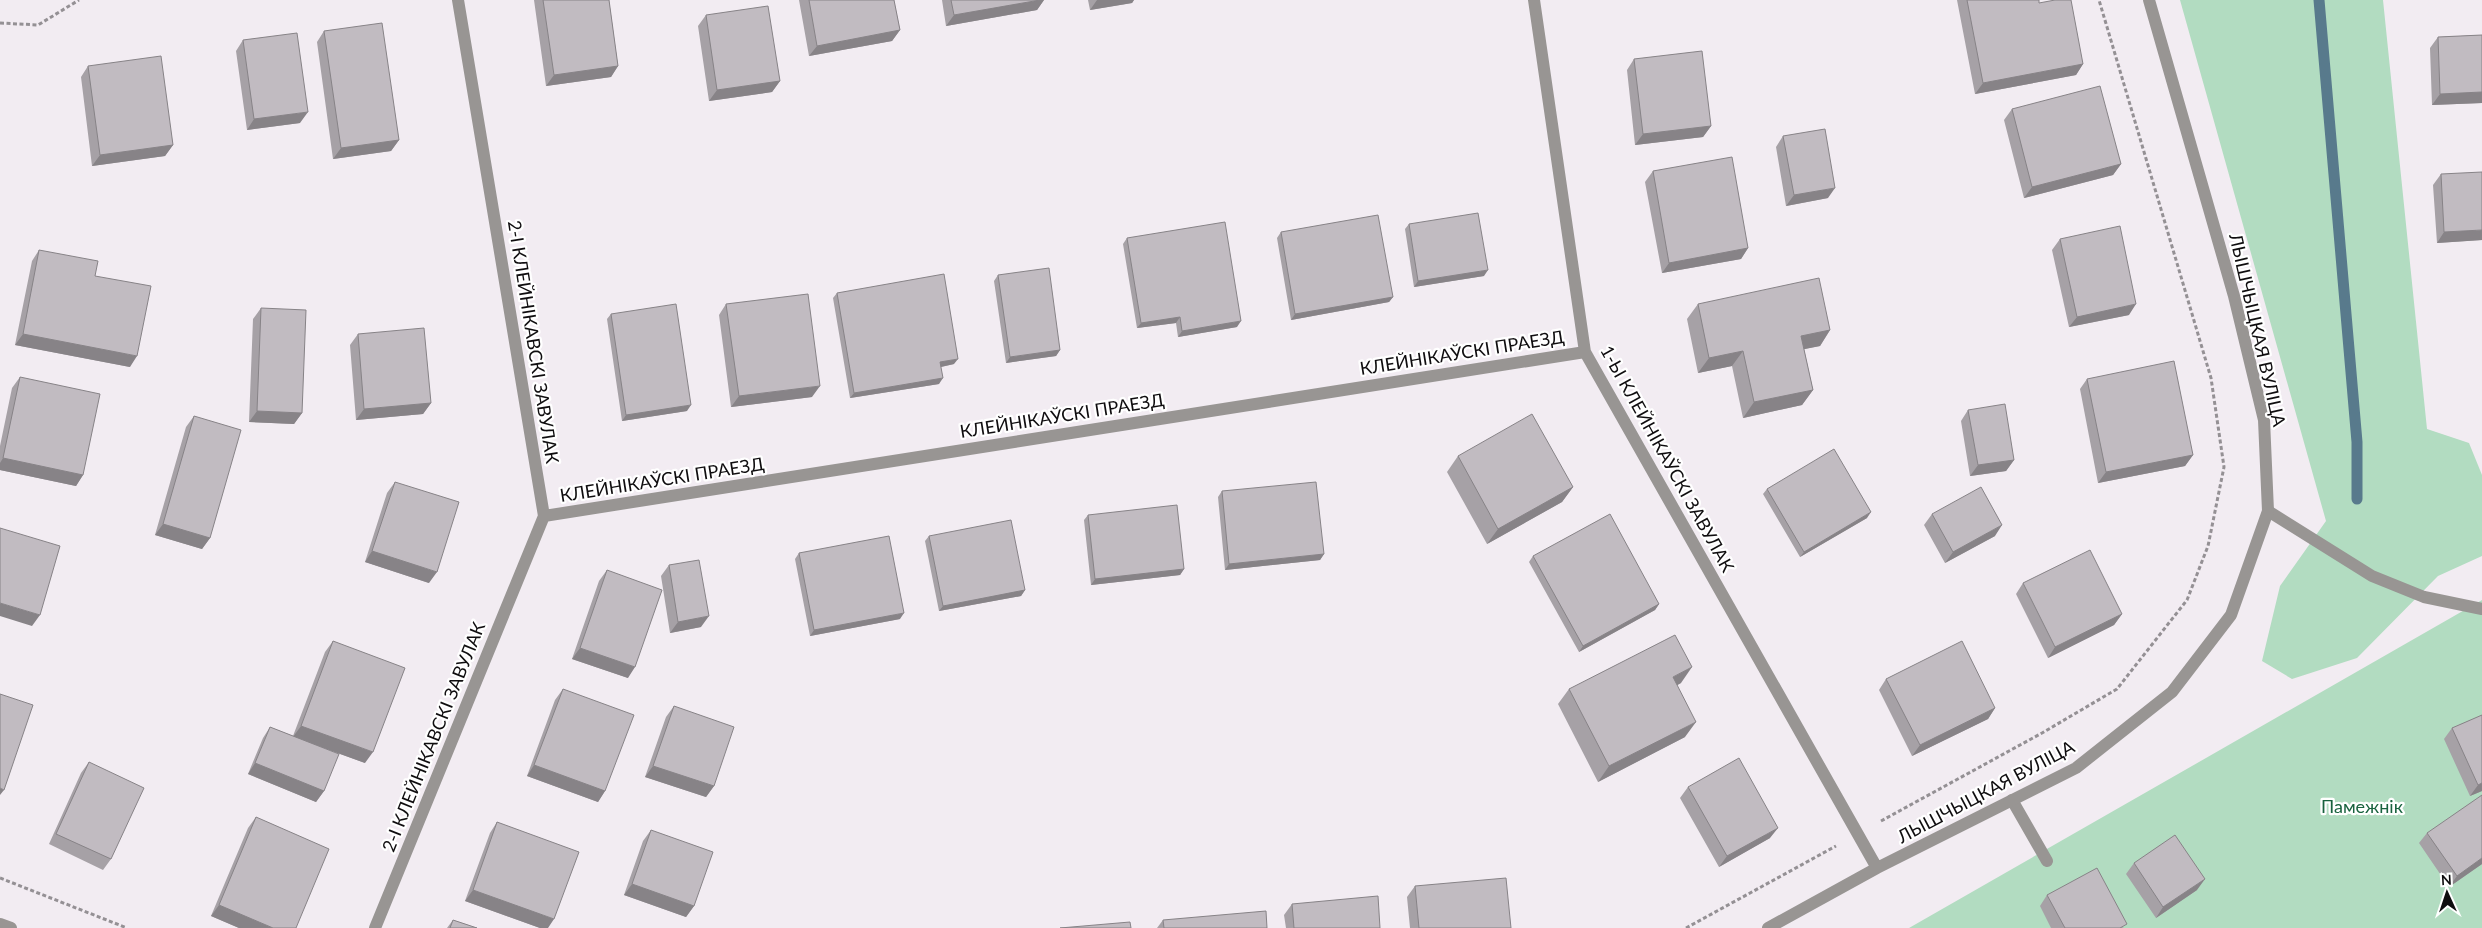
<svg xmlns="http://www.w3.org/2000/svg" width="2482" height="928" font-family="Lato,sans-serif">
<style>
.green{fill:#b2dcc1}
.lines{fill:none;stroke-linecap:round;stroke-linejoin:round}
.stream{stroke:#587a8c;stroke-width:11}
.path{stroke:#949094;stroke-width:3;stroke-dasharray:4 2.5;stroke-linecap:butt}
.service{stroke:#989593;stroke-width:12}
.minor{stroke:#989593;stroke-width:12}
.wall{fill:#a6a1a6}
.shaded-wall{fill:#878387}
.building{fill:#c1bbc1;stroke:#878387}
.labels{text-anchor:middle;stroke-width:4.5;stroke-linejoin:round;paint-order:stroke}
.street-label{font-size:18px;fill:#0f0d0f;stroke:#fff}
.park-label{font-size:18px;fill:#18623e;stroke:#fff}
</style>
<rect width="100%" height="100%" fill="#f2ecf2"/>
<!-- green -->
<path class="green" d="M2180 0H2383L2427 429 2469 443 2482 475V556L2438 576 2357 658 2292 679 2262 661 2280 586 2326 521Z
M2482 600V928H1909Z"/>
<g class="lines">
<!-- stream -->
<path class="stream" d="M2319 0 2357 442V499"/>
<!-- path -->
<path class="path" d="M0 23 38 25 79 0
M1881 821 2042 733 2117 689 2187 600 2208 546 2224 467 2211 378 2099 0
M0 878 127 928
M1686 928 1836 846"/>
<!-- service -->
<path class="service" d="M2268 511 2372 576 2424 597 2482 609
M2012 800 2047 861"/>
<!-- minor -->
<path class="minor" d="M1534 0 1585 352 1877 868
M544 516 1585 352
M0 924 11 928
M375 928 544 516 458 0
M1768 928 1877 868 2076 768 2172 692 2231 615 2268 511 2264 420 2234 296 2149 0"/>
</g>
<!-- wall -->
<path class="wall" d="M534 0H609L618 66 611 77 546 86Z
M799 0H894L900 30 892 41 809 56Z
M942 0H1044L1037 10 946 26Z
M1088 0H1134L1132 3 1090 10Z
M1957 0H2039V3L2083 64 2076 75 1975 94Z
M706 15 780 81 772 92 709 101 698 26Z
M324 31 399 140 391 151 333 159 317 42Z
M2482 35V103L2432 105 2430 48 2438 37Z
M243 40 300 123 247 130 236 51Z
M1634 59 1711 126 1703 137 1635 145 1627 70Z
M88 66 173 145 165 156 92 166 81 77Z
M2012 109 2121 164 2113 175 2024 198 2004 120Z
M1783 136 1828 198 1786 206 1776 147Z
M1653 171 1748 248 1741 259 1662 273 1645 182Z
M2441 174 2482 240 2437 243 2433 185Z
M1409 224 1484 276 1414 287 1405 229Z
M1281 232 1393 297 1389 302 1291 320 1277 238Z
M1127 238 1237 327 1178 337 1176 323 1137 328 1123 244Z
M2060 239 2129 315 2069 327 2052 250Z
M39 250 95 276 130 367 15 345 32 261Z
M998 275 1060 350 1056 356 1006 363 994 281Z
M837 293 954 364 941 367 939 384 850 398 833 298Z
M726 304 812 397 731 407 719 315Z
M1698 304 1830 330 1820 346 1804 349 1813 390 1802 405 1743 418 1732 366 1698 373 1687 319Z
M261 308 302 413 294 424 249 422 253 319Z
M611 314 687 411 622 421 607 319Z
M358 334 431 403 423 414 356 420 350 345Z
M20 377 83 475 76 486 0 470V446L12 388Z
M2087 379 2193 455 2185 466 2098 483 2080 389Z
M1968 410 2014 460 2006 471 1970 476 1961 421Z
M194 416 210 538 202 549 155 535 186 427Z
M1458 456 1573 487 1562 502 1487 544 1447 472Z
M395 482 429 583 365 562 387 493Z
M1767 489 1867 518 1800 557 1763 494Z
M1222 491 1324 554 1320 560 1225 570 1218 497Z
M1932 514 1995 536 1945 563 1924 525Z
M1088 515 1184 569 1180 575 1091 585 1084 520Z
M929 536 1025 590 1021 596 939 611 925 541Z
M799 553 900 619 810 636 795 559Z
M1533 556 1659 604 1655 610 1579 652 1529 562Z
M669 565 701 627 670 633 661 576Z
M607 570 628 678 572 659 599 581Z
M2023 583 2122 614 2114 625 2048 658 2016 594Z
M333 641 365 763 313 744 324 791 316 802 248 774 263 738 270 727 293 736 325 652Z
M1886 679 1995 708 1988 719 1912 756 1879 690Z
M1681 683 1677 685 1685 737 1598 782 1558 704 1569 689Z
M563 689 605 791 598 802 527 776 555 700Z
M674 706 714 786 706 797 645 777 666 717Z
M2482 715V791L2470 796 2444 739 2452 728Z
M89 762 111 859 103 870 49 844 81 773Z
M1688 787 1770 838 1719 867 1680 798Z
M256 817 296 928H239L211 916 248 828Z
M497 822 548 928H540L465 901 490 833Z
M651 830 694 906 686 917 624 895 643 841Z
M2427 833 2482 864 2449 887 2419 843Z
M2134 863 2197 890 2156 918 2126 874Z
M1415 886 1511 928H1410L1407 897Z
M2047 895 2124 928H2051L2040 906Z
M1292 904 1380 928H1286L1284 915Z
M453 920 477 928H447Z
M1163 920 1267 928H1157Z"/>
<!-- shaded-wall -->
<path class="shaded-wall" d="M1040 0H1044L1037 10 946 26 954 15Z
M1097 0H1134L1132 3 1090 10Z
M900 30 892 41 809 56 817 46Z
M2083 64 2076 75 1975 94 1983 83Z
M618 66 611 77 546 86 554 75Z
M780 81 772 92 709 101 717 90Z
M2482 92V103L2432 105 2440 94Z
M308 112 300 123 247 130 254 119Z
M1711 126 1703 137 1635 145 1643 134Z
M399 140 391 151 333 159 341 148Z
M173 145 165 156 92 166 100 155Z
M2121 164 2113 175 2024 198 2032 187Z
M1835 188 1828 198 1786 206 1794 195Z
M2482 230V240L2437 243 2444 232Z
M1748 248 1741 259 1662 273 1669 263Z
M1488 270 1484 276 1414 287 1418 281Z
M1393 297 1389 302 1291 320 1295 314Z
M2136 304 2129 315 2069 327 2077 317Z
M1180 317 1176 323 1137 328 1141 323Z
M1241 321 1237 327 1178 337 1182 331Z
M1830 330 1820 346 1790 352 1801 336Z
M23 334 137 356 130 367 15 345Z
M1060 350 1056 356 1006 363 1010 357Z
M1743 351 1732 366 1698 373 1709 358Z
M958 359 954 364 936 368 940 362Z
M943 378 939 384 850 398 854 393Z
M820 386 812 397 731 407 739 396Z
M1813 390 1802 405 1743 418 1754 402Z
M431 403 423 414 356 420 364 409Z
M691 405 687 411 622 421 626 415Z
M257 411 302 413 294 424 249 422Z
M2193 455 2185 466 2098 483 2106 472Z
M3 458 83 475 76 486 0 470V463Z
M2014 460 2006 471 1970 476 1978 465Z
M1573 487 1562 502 1487 544 1498 529Z
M1871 512 1867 518 1800 557 1804 552Z
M163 524 210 538 202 549 155 535Z
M2002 525 1995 536 1945 563 1953 552Z
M372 551 437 572 429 583 365 562Z
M1324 554 1320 560 1225 570 1229 564Z
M1184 569 1180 575 1091 585 1095 579Z
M1025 590 1021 596 939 611 943 606Z
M0 603 40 615 32 626 0 616Z
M1659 604 1655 610 1579 652 1583 646Z
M904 613 900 619 810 636 814 630Z
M2122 614 2114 625 2048 658 2055 647Z
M709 616 701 627 670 633 678 622Z
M580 648 635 667 628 678 572 659Z
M1692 667 1681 683 1663 693 1673 677Z
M1995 708 1988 719 1912 756 1920 745Z
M1696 722 1685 737 1598 782 1609 766Z
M301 726 373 752 365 763 293 737Z
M255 763 324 791 316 802 248 774Z
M534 765 605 791 598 802 527 776Z
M653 766 714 786 706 797 645 777Z
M2482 783V791L2470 796 2478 785Z
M0 788 4 790 0 795Z
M1778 828 1770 838 1719 867 1727 856Z
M2482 858V864L2449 887 2457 876Z
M2205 879 2197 890 2156 918 2163 907Z
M632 884 694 906 686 917 624 895Z
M473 890 554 919 548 928H540L465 901Z
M219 905 273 928H239L211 916Z"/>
<!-- building -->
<path class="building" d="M543 0H609L618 66 554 75Z
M809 0H894L900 30 817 46Z
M951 0H1040L954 15Z
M1967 0H2039V3L2055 0H2071L2083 64 1983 83Z
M768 6 780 81 717 90 706 15Z
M382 23 399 140 341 148 324 31Z
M297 33 308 112 254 119 243 40Z
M2482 35V92L2440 94 2438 37Z
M1702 51 1711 126 1643 134 1634 59Z
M161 56 173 145 100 155 88 66Z
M2100 86 2121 164 2032 187 2012 109Z
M1825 129 1835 188 1794 195 1783 136Z
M1732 157 1748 248 1669 263 1653 171Z
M2482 172V230L2444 232 2441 174Z
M1478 213 1488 270 1418 281 1409 224Z
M1378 215 1393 297 1295 314 1281 232Z
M1225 222 1241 321 1182 331 1180 317 1141 323 1127 238Z
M2120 226 2136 304 2077 317 2060 239Z
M39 250 98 261 95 276 151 286 137 356 23 334Z
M1049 268 1060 350 1010 357 998 275Z
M944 274 958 359 940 362 943 378 854 393 837 293Z
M1819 278 1830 330 1801 336 1813 390 1754 402 1743 351 1709 358 1698 304Z
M808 294 820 386 739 396 726 304Z
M676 304 691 405 626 415 611 314Z
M261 308 306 310 302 413 257 411Z
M424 328 431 403 364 409 358 334Z
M2174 361 2193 455 2106 472 2087 379Z
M20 377 100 394 83 475 3 458Z
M2005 404 2014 460 1978 465 1968 410Z
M1532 414 1573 487 1498 529 1458 456Z
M194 416 241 430 210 538 163 524Z
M1834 449 1871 512 1804 552 1767 489Z
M395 482 459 502 437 572 372 551Z
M1316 482 1324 554 1229 564 1222 491Z
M1981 487 2002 525 1953 552 1932 514Z
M1177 505 1184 569 1095 579 1088 515Z
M1610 514 1659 604 1583 646 1533 556Z
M1011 520 1025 590 943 606 929 536Z
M0 528 60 546 40 615 0 603Z
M889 536 904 613 814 630 799 553Z
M2090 550 2122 614 2055 647 2023 583Z
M699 560 709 616 678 622 669 565Z
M607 570 662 590 635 667 580 648Z
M1675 635 1692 667 1673 677 1696 722 1609 766 1569 689Z
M333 641 405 668 373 752 301 726Z
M1962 641 1995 708 1920 745 1886 679Z
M563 689 634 715 605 791 534 765Z
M0 694 33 705 4 790 0 788Z
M674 706 734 727 714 786 653 766Z
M2482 715V783L2478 785 2452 728Z
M270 727 339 754 324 791 255 763Z
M1739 758 1778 828 1727 856 1688 787Z
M89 762 144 788 111 859 56 834Z
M2482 795V858L2457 876 2427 833Z
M256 817 329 849 296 928H273L219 905Z
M497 822 579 852 554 919 473 890Z
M651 830 713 852 694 906 632 884Z
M2175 835 2205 879 2163 907 2134 863Z
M2097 868 2127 924 2120 928H2065L2047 895Z
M1506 878 1511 928H1419L1415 886Z
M1378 896 1380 928H1294L1292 904Z
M1266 911 1267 928H1164L1163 920Z
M453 920 477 928H450Z
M1130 922 1131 928H1060Z"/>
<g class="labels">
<!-- street labels -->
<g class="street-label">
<text transform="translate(2257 330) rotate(77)" y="6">ЛЫШЧЫЦКАЯ ВУЛІЦА</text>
<text transform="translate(533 342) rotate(81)" y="6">2-І КЛЕЙНІКАВСКІ ЗАВУЛАК</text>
<text transform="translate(1462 353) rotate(-9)" y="6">КЛЕЙНІКАЎСКІ ПРАЕЗД</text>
<text transform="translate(1062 416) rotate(-9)" y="6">КЛЕЙНІКАЎСКІ ПРАЕЗД</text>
<text transform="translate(1667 459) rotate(61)" y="6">1-Ы КЛЕЙНІКАЎСКІ ЗАВУЛАК</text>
<text transform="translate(662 480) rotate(-9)" y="6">КЛЕЙНІКАЎСКІ ПРАЕЗД</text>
<text transform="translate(434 737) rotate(-68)" y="6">2-І КЛЕЙНІКАВСКІ ЗАВУЛАК</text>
<text transform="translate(1986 792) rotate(-28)" y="6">ЛЫШЧЫЦКАЯ ВУЛІЦА</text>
</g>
<!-- park labels -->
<g class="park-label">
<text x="2362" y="813">Памежнік</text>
</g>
</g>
<!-- north arrow -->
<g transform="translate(2447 893) rotate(357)" stroke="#ffffff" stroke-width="4" paint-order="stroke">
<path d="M0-4L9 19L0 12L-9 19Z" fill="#0f0d0f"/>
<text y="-8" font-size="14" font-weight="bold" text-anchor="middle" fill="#0f0d0f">N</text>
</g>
</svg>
